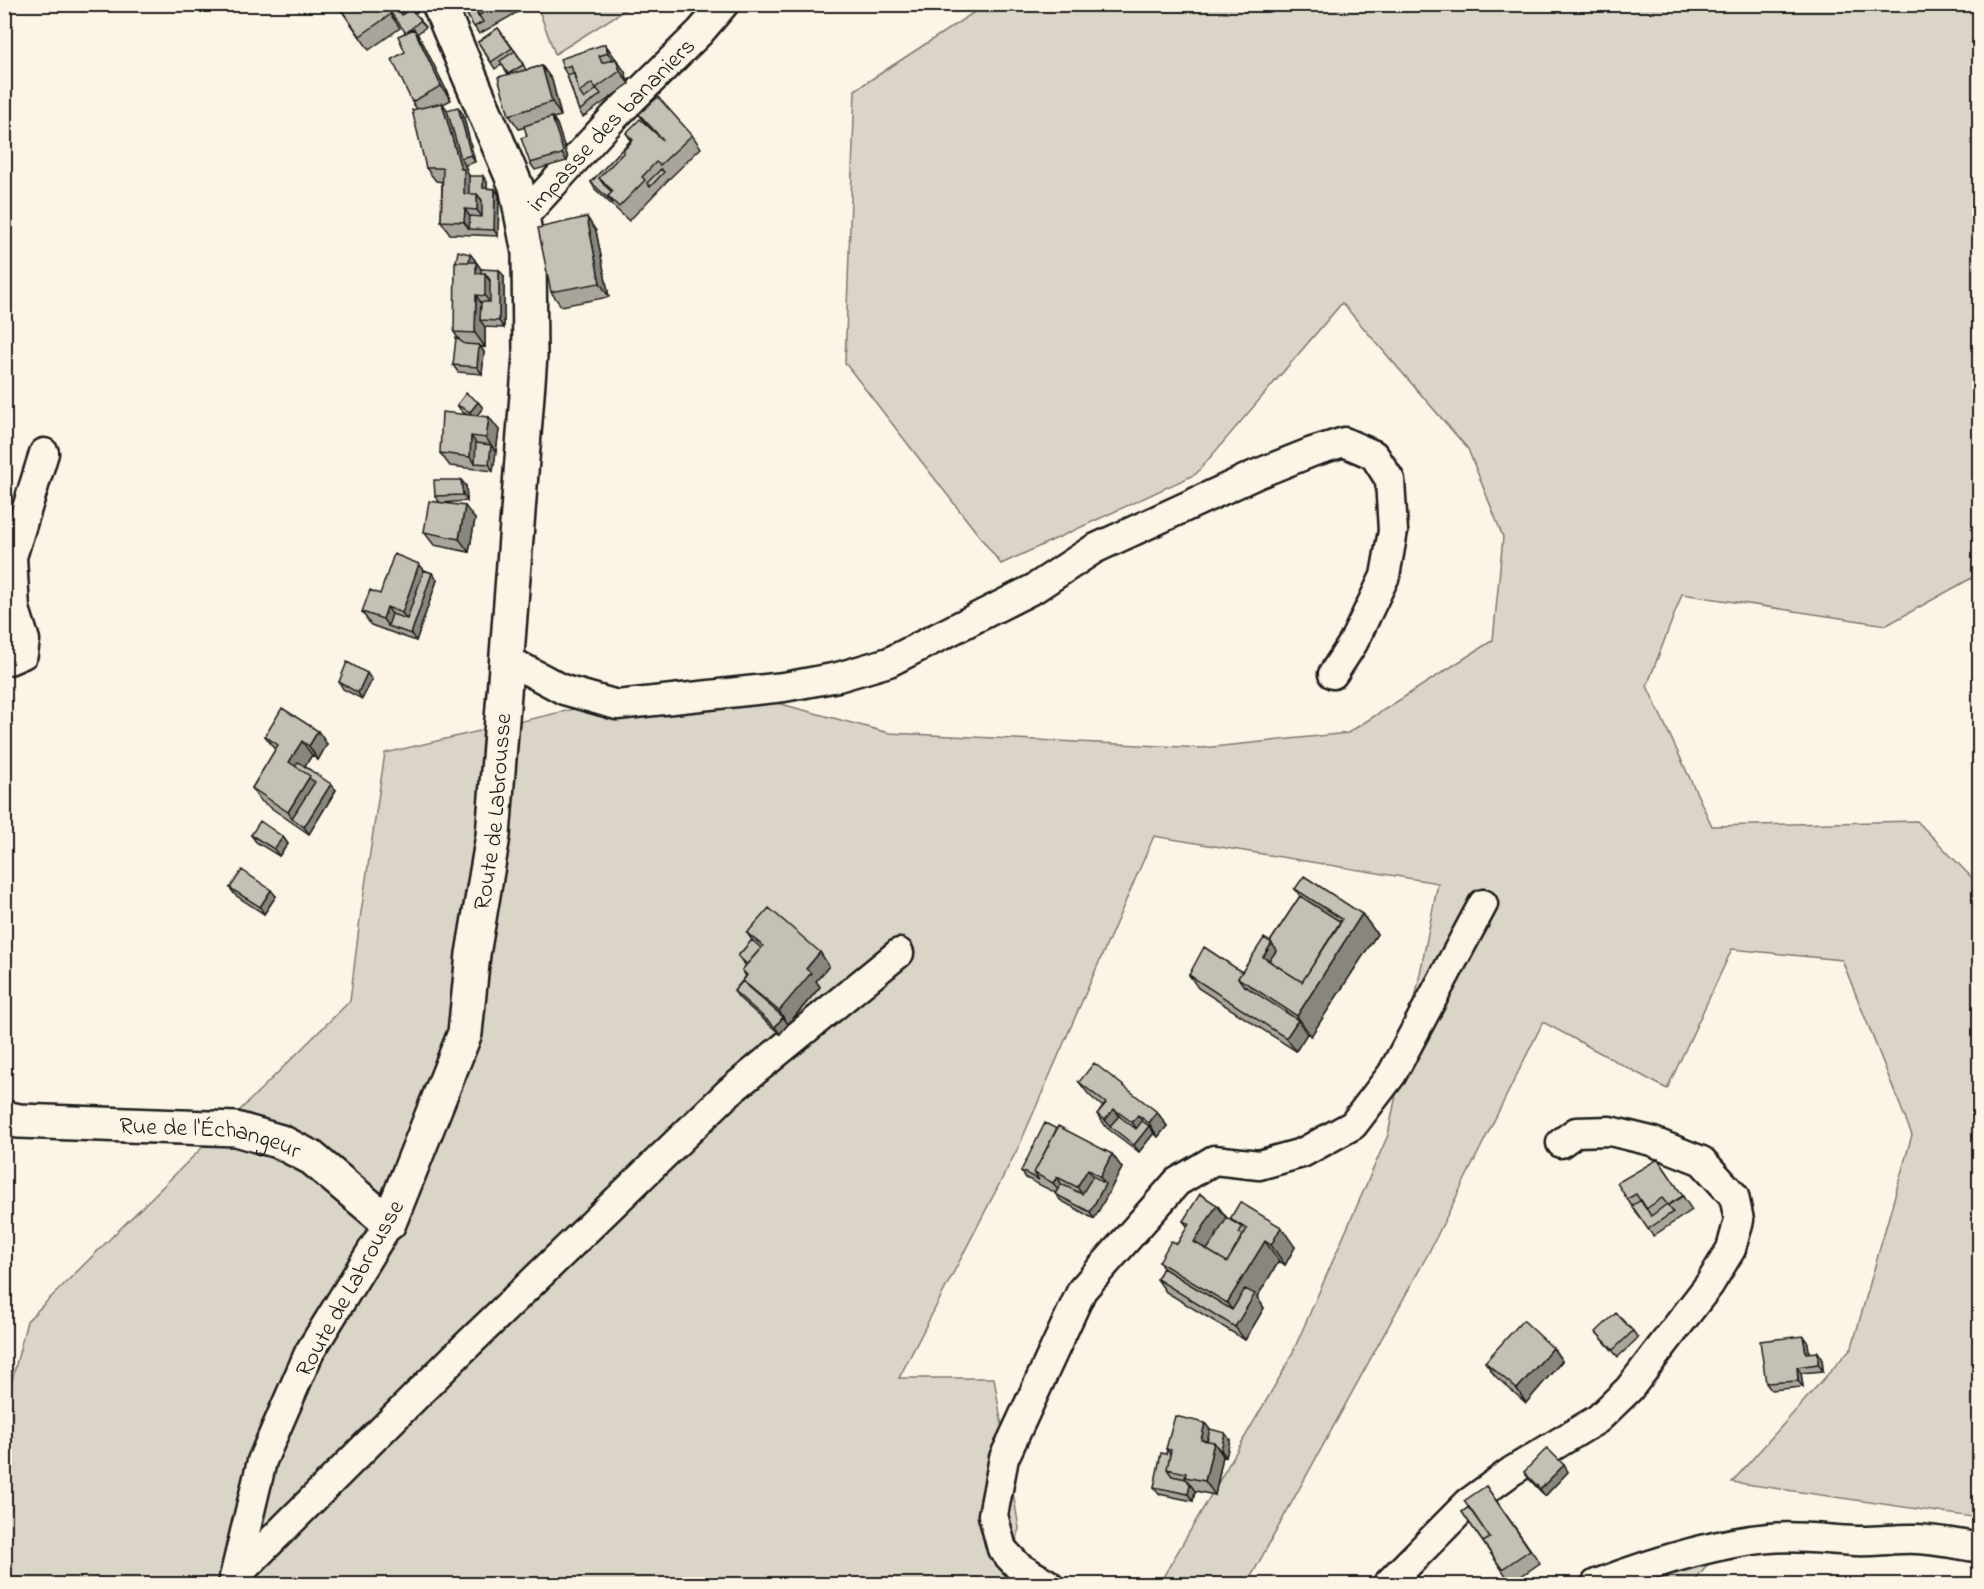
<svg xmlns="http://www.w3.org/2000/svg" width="1984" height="1589" font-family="'Indie Flower',sans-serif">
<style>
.green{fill:#dbd5c8;stroke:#7c7872;stroke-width:1.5}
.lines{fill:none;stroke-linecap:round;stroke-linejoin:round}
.street-casing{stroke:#1c1c1c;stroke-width:33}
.secondary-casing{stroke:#1c1c1c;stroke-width:38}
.street{stroke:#fcf5e5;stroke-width:28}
.secondary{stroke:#fcf5e5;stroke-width:33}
.wall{fill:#a9a59a;stroke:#1c1c1c;stroke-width:1.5}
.shaded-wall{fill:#89867d;stroke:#1c1c1c;stroke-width:1.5}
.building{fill:#c4c0b3;stroke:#1c1c1c;stroke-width:1.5}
.labels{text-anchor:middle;stroke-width:5;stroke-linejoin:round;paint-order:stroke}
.street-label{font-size:24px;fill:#1c1c1c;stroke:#fcf5e5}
</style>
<rect width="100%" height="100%" fill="#fcf5e5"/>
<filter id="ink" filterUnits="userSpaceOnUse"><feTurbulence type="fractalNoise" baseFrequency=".0167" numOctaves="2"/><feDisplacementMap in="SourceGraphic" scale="12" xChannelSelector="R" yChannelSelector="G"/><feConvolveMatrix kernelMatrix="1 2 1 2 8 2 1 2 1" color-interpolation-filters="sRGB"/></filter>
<g filter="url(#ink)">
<!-- green -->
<path class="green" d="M537 5V4L633 5 555 54Z
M985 5H1979V574L1887 625 1682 594 1647 686 1712 826 1917 821 1979 885V1518L1732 1482 1852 1347 1912 1135 1842 960 1732 949 1667 1089 1543 1022 1428 1254 1247 1584H1159L1288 1363 1388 1135 1438 883 1154 836 1019 1146 899 1378H994L1019 1528 1008 1584H5V1408L27 1321 350 1001 360 919 385 753 695 681 889 733 1203 748 1348 733 1493 640 1503 537 1468 449 1342 303 1196 474 1001 564 845 363 855 90Z
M1712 1559 1693 1584H1630Z"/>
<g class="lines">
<defs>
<g id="street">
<path id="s1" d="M523 217 613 118 700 32 724 4"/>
<path d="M4 659 9 660 23 654 25 640 15 609 12 557 44 453"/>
<path d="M508 660 564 690 617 705 784 687 838 677 889 662 1035 588 1094 549 1257 474 1312 452 1344 442 1374 455 1390 480 1393 531 1385 576 1353 643 1333 674"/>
<path d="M234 1578 461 1351 729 1092 899 953"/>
<path d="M234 1578 262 1461 309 1353 389 1223"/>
<path d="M1048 1584 1019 1567 1002 1549 993 1515 1004 1458 1082 1290 1177 1182 1214 1160 1259 1165 1302 1153 1353 1125 1392 1074 1483 904"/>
<path d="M1388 1584 1468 1503 1512 1471 1598 1419 1629 1389 1709 1285 1731 1249 1739 1220 1734 1196 1702 1161 1651 1141 1610 1131 1576 1132 1561 1143"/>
<path d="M1596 1584C1649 1564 1712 1543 1769 1538 1798 1535 1827 1540 1856 1541 1876 1542 1896 1538 1916 1539 1937 1540 1958 1544 1980 1548"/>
</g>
<g id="secondary">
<path id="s2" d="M4 1118 19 1121 236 1129 281 1142 312 1158 389 1223 465 1033 473 954 493 836 530 356 529 253 516 186 439 4"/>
</g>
</defs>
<!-- street casing -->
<use href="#street" class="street-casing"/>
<!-- secondary casing -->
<use href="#secondary" class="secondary-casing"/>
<!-- street -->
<use href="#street" class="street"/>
<!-- secondary -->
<use href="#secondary" class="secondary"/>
</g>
<!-- wall -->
<path class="wall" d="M337 4H383L400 28 369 50Z
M397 4H416V6L410 9 426 27 417 34 423 43 451 100 443 104 447 110 463 114 475 162 465 165 468 174 469 176 487 182V188L495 189 499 195 498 236 450 234 441 221 442 182 436 181 426 168 417 109 412 102 405 52V33L402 15 406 11 403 13Z
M460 4H513L518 12 479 34Z
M498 28 520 58 526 70 542 66 552 80 561 116 553 118 557 124 568 158 567 161 535 170 530 163 527 136 525 127 519 129 509 115 508 74 502 64 495 69 478 42Z
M605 44 625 72 629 84 583 117 579 111 567 75 563 68Z
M639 114 692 135 701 148 669 179 629 221 595 189 591 182 631 140 626 133 648 127Z
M596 231 609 297 561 306 551 292Z
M470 254 475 260V262H476L481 269 504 276V328L485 327V347L480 346 484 352 482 374 458 372 453 365 460 341 454 332Z
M478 402 483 408 477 415 499 430 493 471 450 466 440 453 466 414 462 412 457 405Z
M461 480 466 486 467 501 440 503 435 496Z
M475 519 469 552 434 545 424 532Z
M419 564 424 570 432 573 437 580 416 641 371 625 362 612 380 594Z
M372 680 362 699 343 689 339 682Z
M265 736 327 744 318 760 312 755 305 766 336 790 309 834 261 801 252 788 275 750Z
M251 835 283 837 288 844 279 856 256 842Z
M230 888 276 896 264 914 235 895Z
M1295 889 1362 914 1377 934 1311 1036 1307 1033 1296 1051 1198 988 1189 975 1242 972 1270 942 1300 896Z
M747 933 829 966 816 981 820 987 780 1034 739 998 734 991 746 976 742 970 746 966 738 956 752 940Z
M1079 1082 1157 1112 1167 1126 1158 1137 1154 1133 1139 1152 1107 1128 1097 1114 1103 1107 1089 1095Z
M1057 1129 1112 1154 1122 1168 1094 1219 1060 1200 1056 1193 1026 1178 1021 1171Z
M1658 1159 1692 1210 1653 1236 1627 1199Z
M1217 1205 1227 1218 1295 1247 1285 1265 1279 1261 1257 1297 1264 1308 1245 1340 1166 1292 1157 1279 1163 1268 1159 1262 1177 1244 1188 1227 1183 1221Z
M1633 1331 1638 1338 1618 1357 1596 1332Z
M1808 1343 1809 1353 1822 1358 1823 1371 1801 1373 1803 1387 1771 1390 1766 1383Z
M1553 1348 1562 1361 1526 1403 1495 1376 1485 1362Z
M1210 1429 1230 1440 1226 1457 1223 1456 1215 1495 1195 1491 1193 1501 1159 1494 1154 1487 1166 1454 1167 1450 1166 1449Z
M1564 1465 1568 1472 1545 1496 1529 1479 1524 1472Z
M1486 1486 1540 1563 1511 1583 1462 1512 1469 1507Z"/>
<!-- shaded-wall -->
<path class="shaded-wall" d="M414 29 423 43 451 100 441 86Z
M605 44 615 58 618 67 608 53Z
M616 59 625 72 629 84 620 71Z
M542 66 552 80 561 116 552 102Z
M442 103 452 116 461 158 465 165 468 174 474 182 473 201 464 194 461 169Z
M458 107 463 114 475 162 471 155Z
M552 117 557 124 568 158 567 161 562 154Z
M483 176 487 182V195L483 188Z
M495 189 499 195 498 236 494 230Z
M477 194 487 207V224L477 210Z
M465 209 474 223 469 229 464 222Z
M587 217 596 231 609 297 600 283Z
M470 254 475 260 473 273 468 266Z
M476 262 494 287V309L485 296 476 273Z
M499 270 504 276V328L499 321Z
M476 295 485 309 480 320 485 327V347L475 333Z
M479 345 484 352 482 374 477 367Z
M478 402 483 408 474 419 470 412Z
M489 417 499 430 496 452 486 438Z
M471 436 481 450 475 463 470 457Z
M491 445 496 452 493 471 489 464Z
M461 480 466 486 467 501 463 495Z
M465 506 475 519 469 552 459 539Z
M419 564 429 577 412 626 402 613Z
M432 573 437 580 416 641 411 634Z
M387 607 397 621 388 626 383 619Z
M367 673 372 680 362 699 358 693Z
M318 731 327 744 318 760 309 746Z
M302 741 312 755 300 773 289 762Z
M310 776 320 789 292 818 288 812Z
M331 784 336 790 309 834 304 827Z
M283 837 288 844 279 856 274 849Z
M271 890 276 896 264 914 260 907Z
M1362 914 1377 934 1311 1036 1297 1016Z
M1272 943 1286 963 1281 972 1263 957Z
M820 952 829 966 816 981 820 987 788 1024 779 1011 806 969Z
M783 1017 788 1024 780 1034 775 1027Z
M1298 1020 1307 1034 1296 1051 1286 1038Z
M1114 1109 1124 1122 1110 1126 1105 1120Z
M1157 1112 1167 1126 1158 1137 1149 1123Z
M1138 1115 1147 1128 1141 1136 1132 1122Z
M1149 1126 1154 1133 1139 1152 1134 1145Z
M1112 1154 1122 1168 1094 1219 1090 1212 1105 1184 1100 1177Z
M1088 1169 1097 1183 1087 1201 1077 1187Z
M1057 1177 1066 1191 1063 1197 1053 1183Z
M1217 1205 1231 1225 1210 1259 1194 1242Z
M1281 1227 1295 1247 1285 1265 1271 1245Z
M1265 1241 1279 1261 1257 1297 1264 1308 1245 1340 1235 1327 1239 1320 1227 1303Z
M1803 1336 1808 1343 1810 1360 1806 1353Z
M1553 1348 1562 1361 1526 1403 1517 1389Z
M1818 1352 1822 1358 1823 1371 1818 1364Z
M1797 1367 1801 1373 1803 1387 1798 1381Z
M1205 1423 1215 1436 1212 1448 1201 1440Z
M1225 1433 1230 1440 1226 1457 1221 1450Z
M1214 1442 1223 1456 1215 1495 1205 1481Z
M1564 1465 1568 1472 1545 1496 1540 1489Z
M1190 1484 1195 1491 1193 1501 1188 1494Z"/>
<!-- building -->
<path class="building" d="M337 4H383L391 14 360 36Z
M384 4H394L402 15 410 8 421 20 406 33Z
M460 4H467L462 8Z
M472 4H497L478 16Z
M475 9 483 22 474 27 467 14Z
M498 28 512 48 491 62 478 42Z
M414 29 441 86 412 102 392 59 405 52 398 36Z
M605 44 608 53 599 56 602 63 616 59 620 71 596 88 592 83 579 92 571 65 563 68 560 59Z
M515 51 523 65 508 74 500 61Z
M542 66 552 102 509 115 498 77Z
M574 73 579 92 584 99 597 89 601 94 579 111 567 75Z
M658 97 692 135 660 165 656 162 642 177 645 180 619 207 608 196 613 191 599 178 624 152 623 151 633 140 626 133 640 119 663 140 639 114Z
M442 103 461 169H464V194H477V210L465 209 464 222 441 221 443 168H426L412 110Z
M458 107 471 155 461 158 447 110Z
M552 117 563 151 562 154 530 163 521 138 527 136 524 126Z
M631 140 632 141 623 151 624 152 599 178 604 185 612 192 608 196 613 203 591 182Z
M661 169 664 172 650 187 647 183Z
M469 176H483V188L495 189 494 230 469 229 470 216 482 217V200L477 194H469Z
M587 217 600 283 551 292 538 228Z
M458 251 470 254 469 262H456Z
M455 262H476V273H485V296L476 295 475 333 454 332Z
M481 269 499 270V321L480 320 481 302H490V280L485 273H481Z
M456 338 465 344 479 345 477 367 453 365Z
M466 393 478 402 470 412 457 405Z
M442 412 489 417 486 438 471 436 470 457 440 453Z
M476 443 491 445 489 464 475 463Z
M434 480H461L463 495 435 496Z
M429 501 465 506 459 539 424 532Z
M394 554 419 564 402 613 387 607 383 619 362 612 370 590 380 594Z
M424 570 432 573 411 634 388 626 392 614 407 619Z
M347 662 367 673 358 693 339 682Z
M282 708 318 731 309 746 302 741 289 762 310 776 288 812 252 788 278 745 265 736Z
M298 762 331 784 304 827 292 818 315 782 309 778 310 776 295 766Z
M260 821 283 837 274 849 251 835Z
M242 870 271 890 260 907 230 888Z
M1304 876 1362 914 1297 1016 1238 978 1264 938 1272 943 1263 957 1302 982 1342 919 1295 889Z
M1300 896 1341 922 1302 982 1269 961 1277 950 1270 942Z
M769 908 820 952 806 969 811 973 779 1011 743 981 747 975 742 970 763 946 747 933Z
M752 940 761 948 747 964 738 956Z
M1204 947 1242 972 1238 978 1243 985 1298 1020 1286 1038 1189 975Z
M743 981 748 987 783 1017 775 1027 734 991Z
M1094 1063 1157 1112 1149 1123 1138 1115 1132 1122 1114 1109 1105 1120 1097 1114 1106 1103 1079 1082Z
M1119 1116 1136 1129 1142 1121 1149 1126 1134 1145 1110 1126Z
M1045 1123 1057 1129 1034 1173 1039 1180 1021 1171Z
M1058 1126 1112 1154 1100 1177 1088 1169 1077 1187 1057 1177 1053 1183 1034 1173Z
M1658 1159 1683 1196 1668 1205 1662 1198 1646 1209 1636 1194 1627 1199 1617 1183Z
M1093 1176 1105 1184 1090 1212 1055 1194 1061 1184 1082 1194Z
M1200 1194 1217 1205 1194 1242 1227 1262 1247 1229 1230 1219 1240 1202 1281 1227 1271 1245 1265 1241 1227 1303 1159 1262 1171 1241 1177 1244 1189 1224 1183 1221Z
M1641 1200 1651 1216 1667 1204 1673 1212 1648 1229 1632 1206Z
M1227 1218 1242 1227 1239 1233 1243 1235 1227 1262 1207 1250Z
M1163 1268 1232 1310 1245 1289 1255 1294 1235 1327 1157 1279Z
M1616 1313 1633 1331 1613 1350 1596 1332Z
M1523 1320 1553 1348 1517 1389 1485 1362Z
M1803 1336 1806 1353 1818 1352V1364L1797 1367 1798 1381 1766 1383 1760 1341Z
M1175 1416 1205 1423 1201 1440 1214 1442 1205 1481 1185 1477 1186 1473 1167 1469 1171 1450 1166 1449Z
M1210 1429 1225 1433 1221 1450 1219 1449 1214 1442 1207 1441Z
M1547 1448 1564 1465 1540 1489 1524 1472Z
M1167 1450 1170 1454 1167 1469 1172 1476 1186 1479 1190 1484 1188 1494 1154 1487 1161 1453 1166 1454Z
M1486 1486 1530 1550 1502 1569 1483 1542 1490 1538 1464 1501Z
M1469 1507 1490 1538 1483 1542 1462 1512Z"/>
</g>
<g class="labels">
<!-- street labels -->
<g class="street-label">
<text dy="8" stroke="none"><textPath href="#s1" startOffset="128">impasse des bananiers</textPath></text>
<text dy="8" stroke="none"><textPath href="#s2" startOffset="843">Route de Labrousse</textPath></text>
<text dy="8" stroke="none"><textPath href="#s2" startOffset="208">Rue de l'Échangeur</textPath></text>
<text transform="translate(349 1288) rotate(-61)" y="8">Route de Labrousse</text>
</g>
</g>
<!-- margin -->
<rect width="1984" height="1589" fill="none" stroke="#fcf5e5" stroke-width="24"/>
<rect x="12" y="12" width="1960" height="1565" fill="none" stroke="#1c1c1c" stroke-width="2" filter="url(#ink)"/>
</svg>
